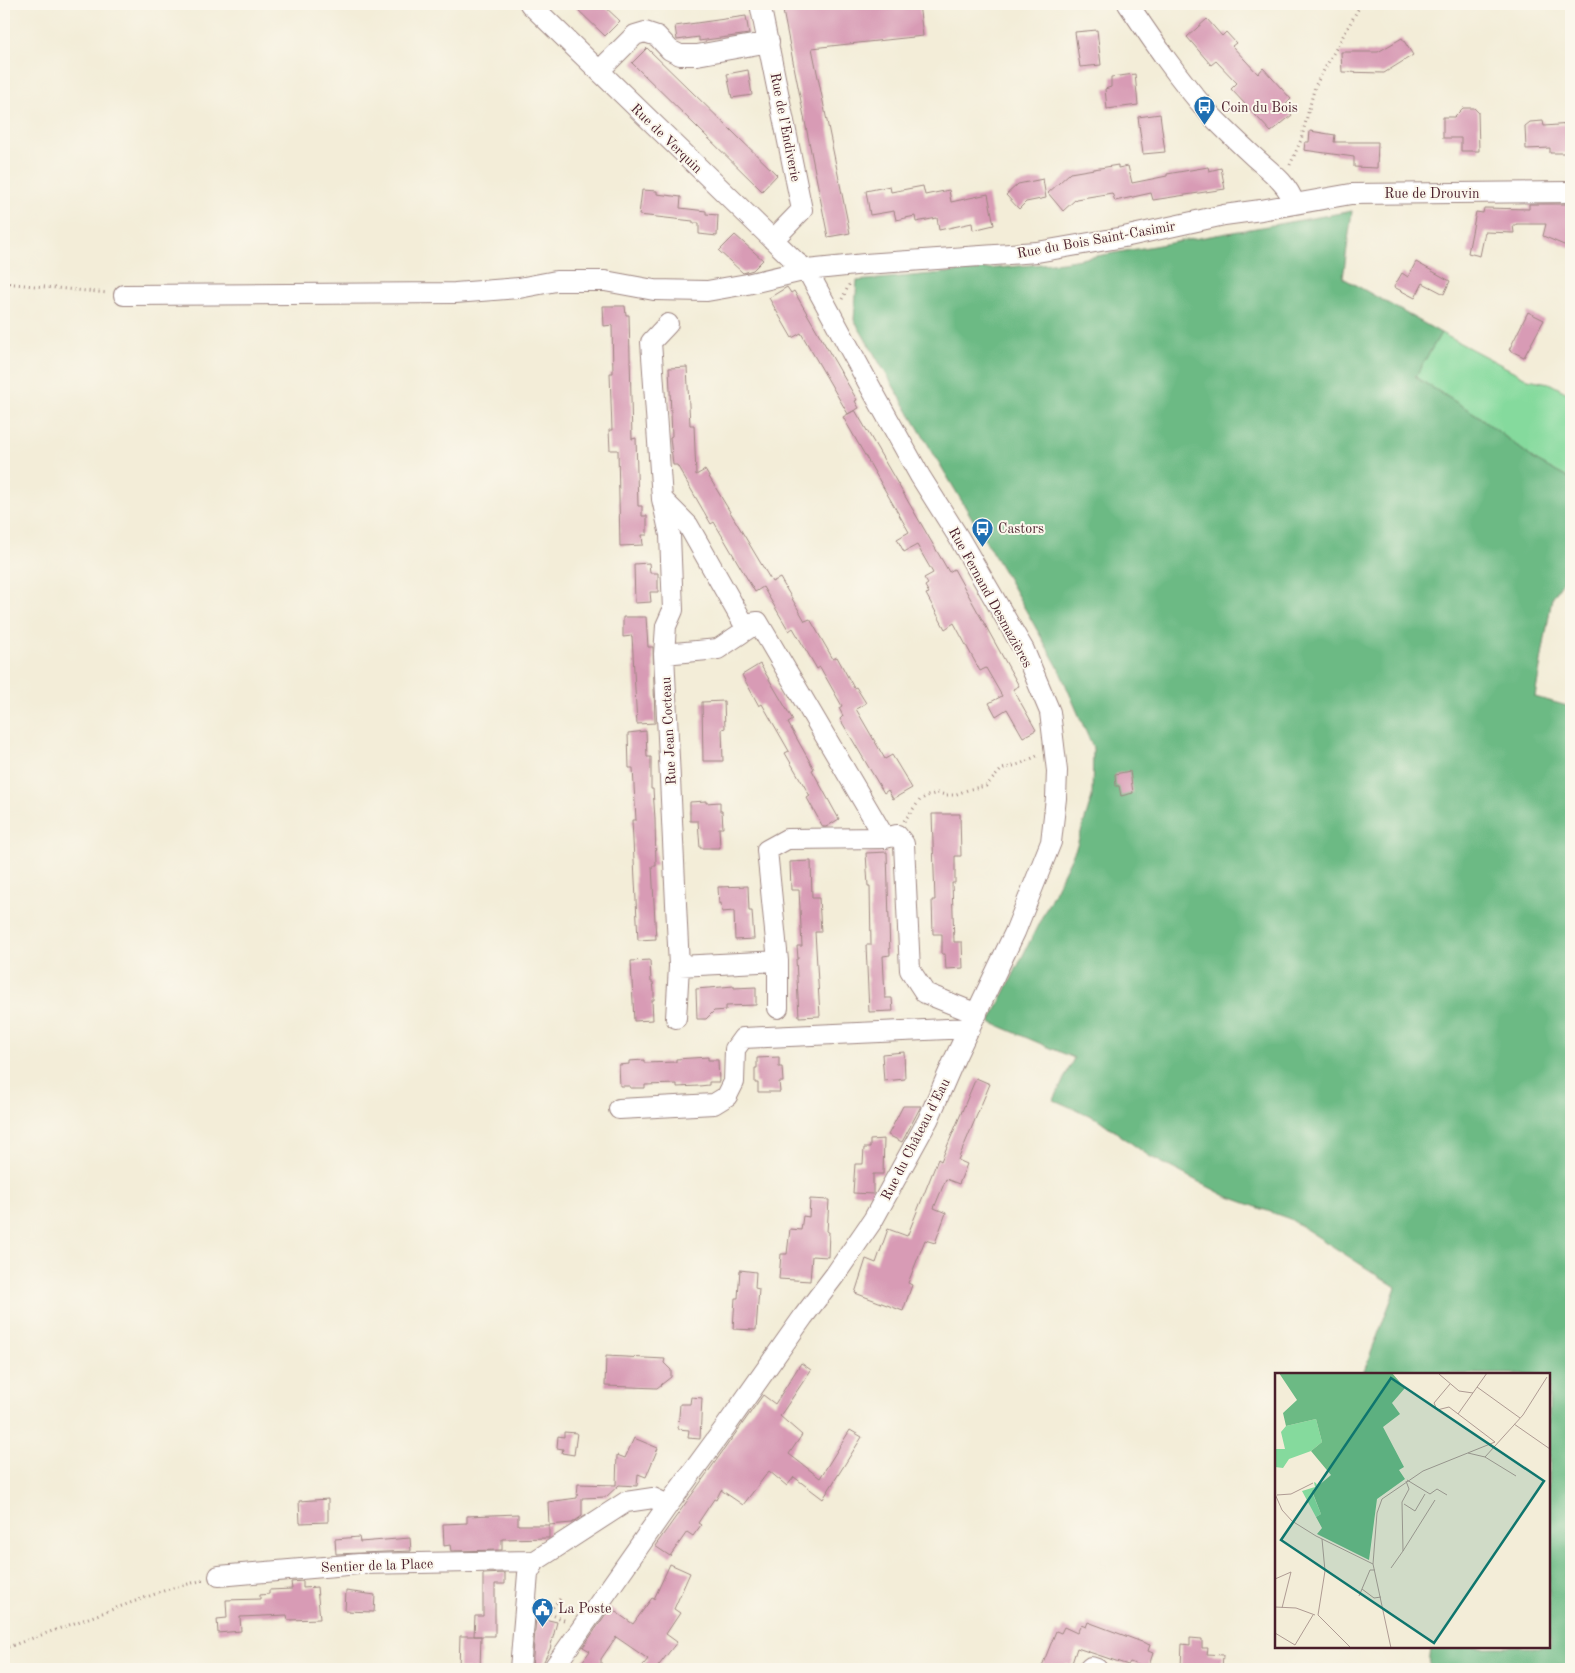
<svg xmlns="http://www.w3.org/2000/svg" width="1575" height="1673" font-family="'Old Standard TT',serif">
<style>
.green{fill:#85da9d;stroke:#687c64}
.forest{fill:#6cba84;stroke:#5b6c58}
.building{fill:#d89bb5}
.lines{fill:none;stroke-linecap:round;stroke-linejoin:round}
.minor-casing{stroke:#9e8682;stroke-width:22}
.path{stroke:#9e8682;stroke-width:3;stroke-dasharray:1 4;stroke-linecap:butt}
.minor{stroke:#fff;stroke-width:20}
.labels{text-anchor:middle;stroke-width:4;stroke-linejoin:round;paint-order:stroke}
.poi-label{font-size:14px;fill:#4a1f2b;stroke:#fbf7ec;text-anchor:start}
.street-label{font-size:14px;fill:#4a1f2b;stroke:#fbf7ec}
.inset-road{fill:none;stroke:#af9b93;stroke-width:1}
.view{fill:#0f766e;fill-opacity:0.15;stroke:#0f766e;stroke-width:2.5}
.inset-edge{fill:none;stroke:#4a1f2b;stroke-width:2.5}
</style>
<rect width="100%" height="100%" fill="#fbf7ec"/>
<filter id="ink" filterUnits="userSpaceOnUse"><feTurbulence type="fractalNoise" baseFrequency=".02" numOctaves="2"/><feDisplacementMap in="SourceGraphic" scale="10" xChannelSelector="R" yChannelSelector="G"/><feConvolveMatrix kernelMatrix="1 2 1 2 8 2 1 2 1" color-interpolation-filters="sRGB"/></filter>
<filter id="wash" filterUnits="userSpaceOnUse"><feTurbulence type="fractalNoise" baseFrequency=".0096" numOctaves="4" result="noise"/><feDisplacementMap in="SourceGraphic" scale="20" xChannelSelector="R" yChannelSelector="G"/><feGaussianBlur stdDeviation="1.12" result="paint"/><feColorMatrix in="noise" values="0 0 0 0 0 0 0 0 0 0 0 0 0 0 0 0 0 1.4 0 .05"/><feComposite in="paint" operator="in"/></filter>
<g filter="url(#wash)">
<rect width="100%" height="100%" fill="#f3edd8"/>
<!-- green -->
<path class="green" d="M1441 333 1528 379 1549 383 1571 395V480L1535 460 1477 415 1415 377Z"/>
<!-- forest -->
<path class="forest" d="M1352 211 1343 278 1441 333 1415 377 1477 415 1535 460 1571 480V569L1552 598 1535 697 1571 707V1669H1443L1429 1665 1431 1647H1549V1374H1363L1396 1287 1290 1219 1226 1196 1149 1156 1098 1119 1054 1100 1074 1058 990 1022 1076 848 1092 797 1093 748 1058 667 1007 577 854 320 857 281 1063 262Z"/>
<g id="blocks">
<!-- building -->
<path class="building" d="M572 4H602L620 21 605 36Z
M802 4H919L923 36 812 48 850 233 828 237 783 11H785L784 7Z
M746 16 749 34 699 41V37L677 40 675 26Z
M1207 19 1222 36 1226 32 1236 43 1232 46 1258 74 1263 68 1291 99 1284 106 1292 115 1271 132 1231 89 1237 83 1216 61 1211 65 1187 37Z
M1097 30 1101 65 1080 67 1075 32Z
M1402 38 1413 55 1384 73 1342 72 1341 52H1378Z
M647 48 777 175 762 191 632 63Z
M748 70 752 95 732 98 727 74Z
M1135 74 1138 105 1107 109 1105 89 1111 87V77Z
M1463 108H1474L1478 112 1479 151H1461V138H1443V117H1454Z
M1160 114 1165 152 1143 154 1138 117Z
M1543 121 1544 126 1571 124V153H1550V148L1526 149 1525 126 1530 122Z
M1310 131 1335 135 1334 142H1378L1377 168 1354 167V157L1304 150 1305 142H1309Z
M1118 165V168L1128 166 1132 183 1167 176V174L1208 167 1209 171 1221 168 1225 189 1153 200 1151 193 1115 201 1112 193 1076 199 1063 211 1048 193 1070 173Z
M1043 179 1046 198 1026 202 1019 209 1006 195 1018 184Z
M890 186 891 192 923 186 925 195 949 190 951 202 988 194 994 225 973 230 972 223 939 230 937 218 916 222 915 216 896 220 894 211 870 215 866 191Z
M642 190 657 191V194L681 197 680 208 706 211V214L718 215 717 236 699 234V223H693V221L639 215Z
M1529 204H1571V248L1543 236 1546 224H1516V225H1513L1514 233 1485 232 1480 256 1468 253 1476 212 1483 213 1484 208 1529 209Z
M735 235 763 260 753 270 743 273 719 251Z
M1416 262 1450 281 1444 294 1423 283 1415 298 1394 287 1402 273 1408 277Z
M787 287 791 293 794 291 857 400 855 401 859 408 848 414 855 410 949 572 954 569 1019 686 1013 689 1036 730 1023 737 1007 709 996 716 989 703 1002 696 986 668 980 671 954 623 945 629 926 594 929 593 925 586 928 584 924 578 933 573 917 545 904 552 897 539 909 532 843 417 848 414 801 333 792 338 769 298Z
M603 306H625L626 315H629L632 439 636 438 638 506H642V516H647V535H642L643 545 620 546 618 450H610L609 430H612L610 373H613L612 325 604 326Z
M1528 312 1544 320 1524 357 1509 350Z
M687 367 690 425H694L696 475 705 470 772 582 780 578 805 621 810 619 833 659 837 657 854 688 856 687 866 703 856 709 885 759 892 755 912 788 893 799 888 790 884 793 840 719 843 716 839 708 842 706 820 667 817 669 793 628 789 631 763 587 755 592 714 522 711 524 677 465H673L670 437 672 436 669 368Z
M649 563 650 573H658V592H650L651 602 635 603 634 564Z
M623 617H646L648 647H653L655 723 637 724 632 636 623 637Z
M760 664 793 720 788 723 814 769 812 770 839 819 826 827H823L807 798 810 796 785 753 789 751 762 704 759 706 742 675Z
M724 701 725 728 722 729 723 761H703L702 702Z
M646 731 647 757H651V789H653L655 819 656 866H652L656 939 638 940 632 820H636L633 768H629L628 733Z
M1130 771 1133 793 1121 796 1119 786H1116L1115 774Z
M706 801V803L720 802V811H722L723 828H719L720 848H700L698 821H690V802Z
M932 814H960L961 856H955V883H952L954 942H962L963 968 946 969 945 954H942V934H933L932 900H935Z
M887 852 890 955 883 956 885 998H892L893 1011 869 1012 866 945H871L870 886H868L866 853Z
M811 861 812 898H819L821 932H815L820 1016 799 1017 796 959H798L797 946H802L799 890H791L790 862Z
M748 886 749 911H752L754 939 735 940 734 911 722 912 721 903 719 904 718 887Z
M650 960 651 982H653L654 991V1000H652L653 1020 634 1021 631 961Z
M734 986V988L756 987V1005L726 1006V1010L714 1011 706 1019H697L696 989Z
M904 1052 905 1079 884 1081 882 1054Z
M708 1057V1060H718L719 1082H709V1085L699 1086 677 1087V1084L645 1085V1088H630V1086H620L619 1065 629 1064V1061L644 1060V1063L676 1062V1059Z
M779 1057V1067H782L783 1082H779L780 1092H758V1083H755V1068H757V1058Z
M976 1078 990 1084 958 1160 967 1164 959 1184 946 1179 934 1208 946 1213 935 1243 925 1240 908 1283 912 1285 903 1311 855 1293 866 1259 876 1263 888 1229 907 1236 908 1234 938 1159 941 1161Z
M903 1106H921L902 1142 888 1135Z
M884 1139 883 1174H873V1194L853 1193 855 1164H863L864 1148H870V1140Z
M810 1199 829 1200 827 1232H829L828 1257 812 1256 810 1281 779 1279 781 1254H787L790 1229 801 1230 803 1216 809 1217Z
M740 1270 756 1272 755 1288 759 1289 756 1330 733 1329 735 1298H738Z
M606 1356 665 1359 664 1363 671 1370V1377L657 1388 605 1386Z
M801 1363 811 1370 780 1416 802 1435 789 1454 820 1478 850 1430 862 1437 823 1499 794 1477 787 1486 769 1471 743 1505 721 1490 716 1500 714 1499 698 1523 701 1525 693 1536 687 1532 670 1556 655 1546 763 1395 775 1404Z
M691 1397 702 1398 700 1439 688 1438 689 1430 678 1429 680 1404H690Z
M564 1432 577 1433 574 1455 562 1453 563 1449 557 1448 558 1436 564 1437Z
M634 1438 658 1448 646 1477 638 1474 637 1486 619 1485 606 1497 582 1498V1516L572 1523 549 1525 548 1502 577 1498 578 1484 616 1485 617 1455 625 1458Z
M328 1499V1522L300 1523 299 1501Z
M518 1514V1525H549V1538L502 1539V1550L451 1551 450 1545 444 1546 443 1524 467 1523V1516Z
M359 1537 360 1542 410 1538 411 1551 336 1554 335 1539Z
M670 1564 690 1573 674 1609 680 1613 666 1634 677 1642 656 1669H640L648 1659 616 1637 601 1659V1669H577L590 1651 583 1647 610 1608 633 1624 652 1598 654 1599Z
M505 1573V1584H495V1636H474L475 1616H483V1574Z
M303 1581V1588L317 1587 320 1619 288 1620 287 1615 240 1617 241 1631 218 1633 217 1619 227 1618 226 1600 260 1599V1595L269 1594V1590L292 1589 291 1582Z
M346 1591 375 1595 374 1612 345 1611Z
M536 1617 557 1622 550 1649 540 1669H532Z
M1088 1622 1150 1645 1148 1651 1153 1653 1148 1669 1130 1662 1128 1665 1077 1648 1071 1666 1066 1664 1064 1669H1050L1042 1666 1056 1631 1061 1633 1064 1627 1077 1633 1081 1625 1086 1627Z
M460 1636H481L480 1669H459Z
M1190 1638 1202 1639V1648H1208L1207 1654 1223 1655 1222 1669 1181 1667 1182 1644 1190 1645Z"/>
</g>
</g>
<g filter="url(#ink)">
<use href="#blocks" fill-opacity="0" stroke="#9e8682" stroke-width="1"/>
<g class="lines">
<defs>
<path id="minor" d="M530 4 796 262 807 270 872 390 920 476 959 538 1024 650 1050 712 1057 771 1056 798 1051 842 1015 932 955 1058 928 1120 873 1220 835 1275 803 1317 726 1426 668 1505 553 1669
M760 4 802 210 773 240
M1128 4C1153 41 1178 78 1208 112 1222 127 1237 141 1252 155 1268 170 1287 182 1294 203
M599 71 635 35 645 32 657 36 670 50 680 55H697L769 42
M124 295 455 293 519 288 556 281H605L654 290 707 291 747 284 807 270 865 264 1037 252 1124 237 1224 215 1261 210 1351 194 1571 192
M668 324 651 342 662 499 688 525 744 624 758 622 885 838 897 835 904 844 910 970 925 993 977 1014
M662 499 670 535 673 610 666 626 664 654 679 966 676 1018
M664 654 718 649 758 622
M679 966 778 961
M778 1008V961L767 850 787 839 885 838
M619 1109 714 1104 727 1096 734 1082 735 1049 743 1038 970 1028
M219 1576 359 1564 535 1561
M520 1669 528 1574 535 1561 626 1502 653 1498 668 1505
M1089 1669 1091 1667 1097 1669"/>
</defs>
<!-- minor casing -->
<use href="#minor" class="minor-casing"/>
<!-- path -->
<path class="path" d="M1290 165 1301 140 1315 86 1361 4
M4 283 108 293
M842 299 850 283
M904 821 920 800 927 796 938 793 946 795H954L970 789 986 786 1002 769 1020 764 1039 755
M560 1599 548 1613 566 1621
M8 1647 169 1589 204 1580"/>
<!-- minor -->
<use href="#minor" class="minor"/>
</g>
</g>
<!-- icons -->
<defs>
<symbol id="bus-pin" viewBox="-11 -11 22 30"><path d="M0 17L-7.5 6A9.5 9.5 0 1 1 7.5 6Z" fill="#1f6fb2" stroke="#fbf7ec"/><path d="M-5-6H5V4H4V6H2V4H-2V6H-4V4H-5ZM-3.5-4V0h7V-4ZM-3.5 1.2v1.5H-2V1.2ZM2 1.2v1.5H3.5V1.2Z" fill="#fff"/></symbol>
<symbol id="civic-pin" viewBox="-11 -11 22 30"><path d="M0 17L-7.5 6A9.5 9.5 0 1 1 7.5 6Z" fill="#1f6fb2" stroke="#fbf7ec"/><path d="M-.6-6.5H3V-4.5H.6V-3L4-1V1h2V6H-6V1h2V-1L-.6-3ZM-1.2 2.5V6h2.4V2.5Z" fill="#fff"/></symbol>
</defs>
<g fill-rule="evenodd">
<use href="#bus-pin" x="1192" y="94" width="25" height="34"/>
<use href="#bus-pin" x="970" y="516" width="25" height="34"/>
<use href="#civic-pin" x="530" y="1596" width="25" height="34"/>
</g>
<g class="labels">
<!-- poi labels -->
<g class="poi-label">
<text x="1221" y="112">Coin du Bois</text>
<text x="998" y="533">Castors</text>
<text x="558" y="1613">La Poste</text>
</g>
<!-- street labels -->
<g class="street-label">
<text transform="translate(786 127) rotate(79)" y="5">Rue de l’Endiverie</text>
<text transform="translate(667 138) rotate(44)" y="5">Rue de Verquin</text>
<text x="1432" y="198">Rue de Drouvin</text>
<text transform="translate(1096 239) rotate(-10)" y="5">Rue du Bois Saint-Casimir</text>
<text transform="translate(991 597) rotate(61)" y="5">Rue Fernand Desmazières</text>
<text transform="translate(668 731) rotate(-93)" y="5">Rue Jean Cocteau</text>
<text transform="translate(915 1139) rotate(-63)" y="5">Rue du Château d'Eau</text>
<text transform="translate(377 1565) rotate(-2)" y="5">Sentier de la Place</text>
</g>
</g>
<!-- overview -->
<g transform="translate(1275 1373)">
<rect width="275" height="275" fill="#f3edd8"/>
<path d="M41 46 47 69 36 78 14 86 8 95 0 94V76H10L6 59 11 53ZM39 109 41 110 42 112 37 119 46 141 41 144 27 118 40 114Z" fill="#85da9d"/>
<path d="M4 0H117L130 15 117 30 125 41 108 54 129 94 124 97 130 106 102 126 94 187 42 161 47 155 41 144 46 141 37 118 56 102 36 78 47 69 41 46 11 53 8 40 22 27Z" fill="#6cba84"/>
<path class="inset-road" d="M164 1 184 18 198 20M175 11 159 30 162 37 174 34 220 69M202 14 245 45M183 41 212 0M239 51 275 76M193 80 210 84M210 84 248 42 272 4M210 84 241 103M132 107 155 121 162 116 172 122M0 121 7 137 17 148 41 163 98 191M2 122 16 121 38 110M129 131 140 138 150 121M47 166 50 198 43 242 76 275M128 178 160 127M116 195 128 178 127 129 134 116 131 108M0 206 16 199 7 235M87 216 99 225 106 224M84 223 95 197H100M0 234 21 235 40 242M0 260 20 272 38 242M116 275 98 191 102 140 107 126 148 98 220 69"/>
<path class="view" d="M116 5 269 108 159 270 6 167Z"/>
<rect width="275" height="275" class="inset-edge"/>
</g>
<!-- margin -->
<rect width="1575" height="1673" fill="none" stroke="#fbf7ec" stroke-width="20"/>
</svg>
